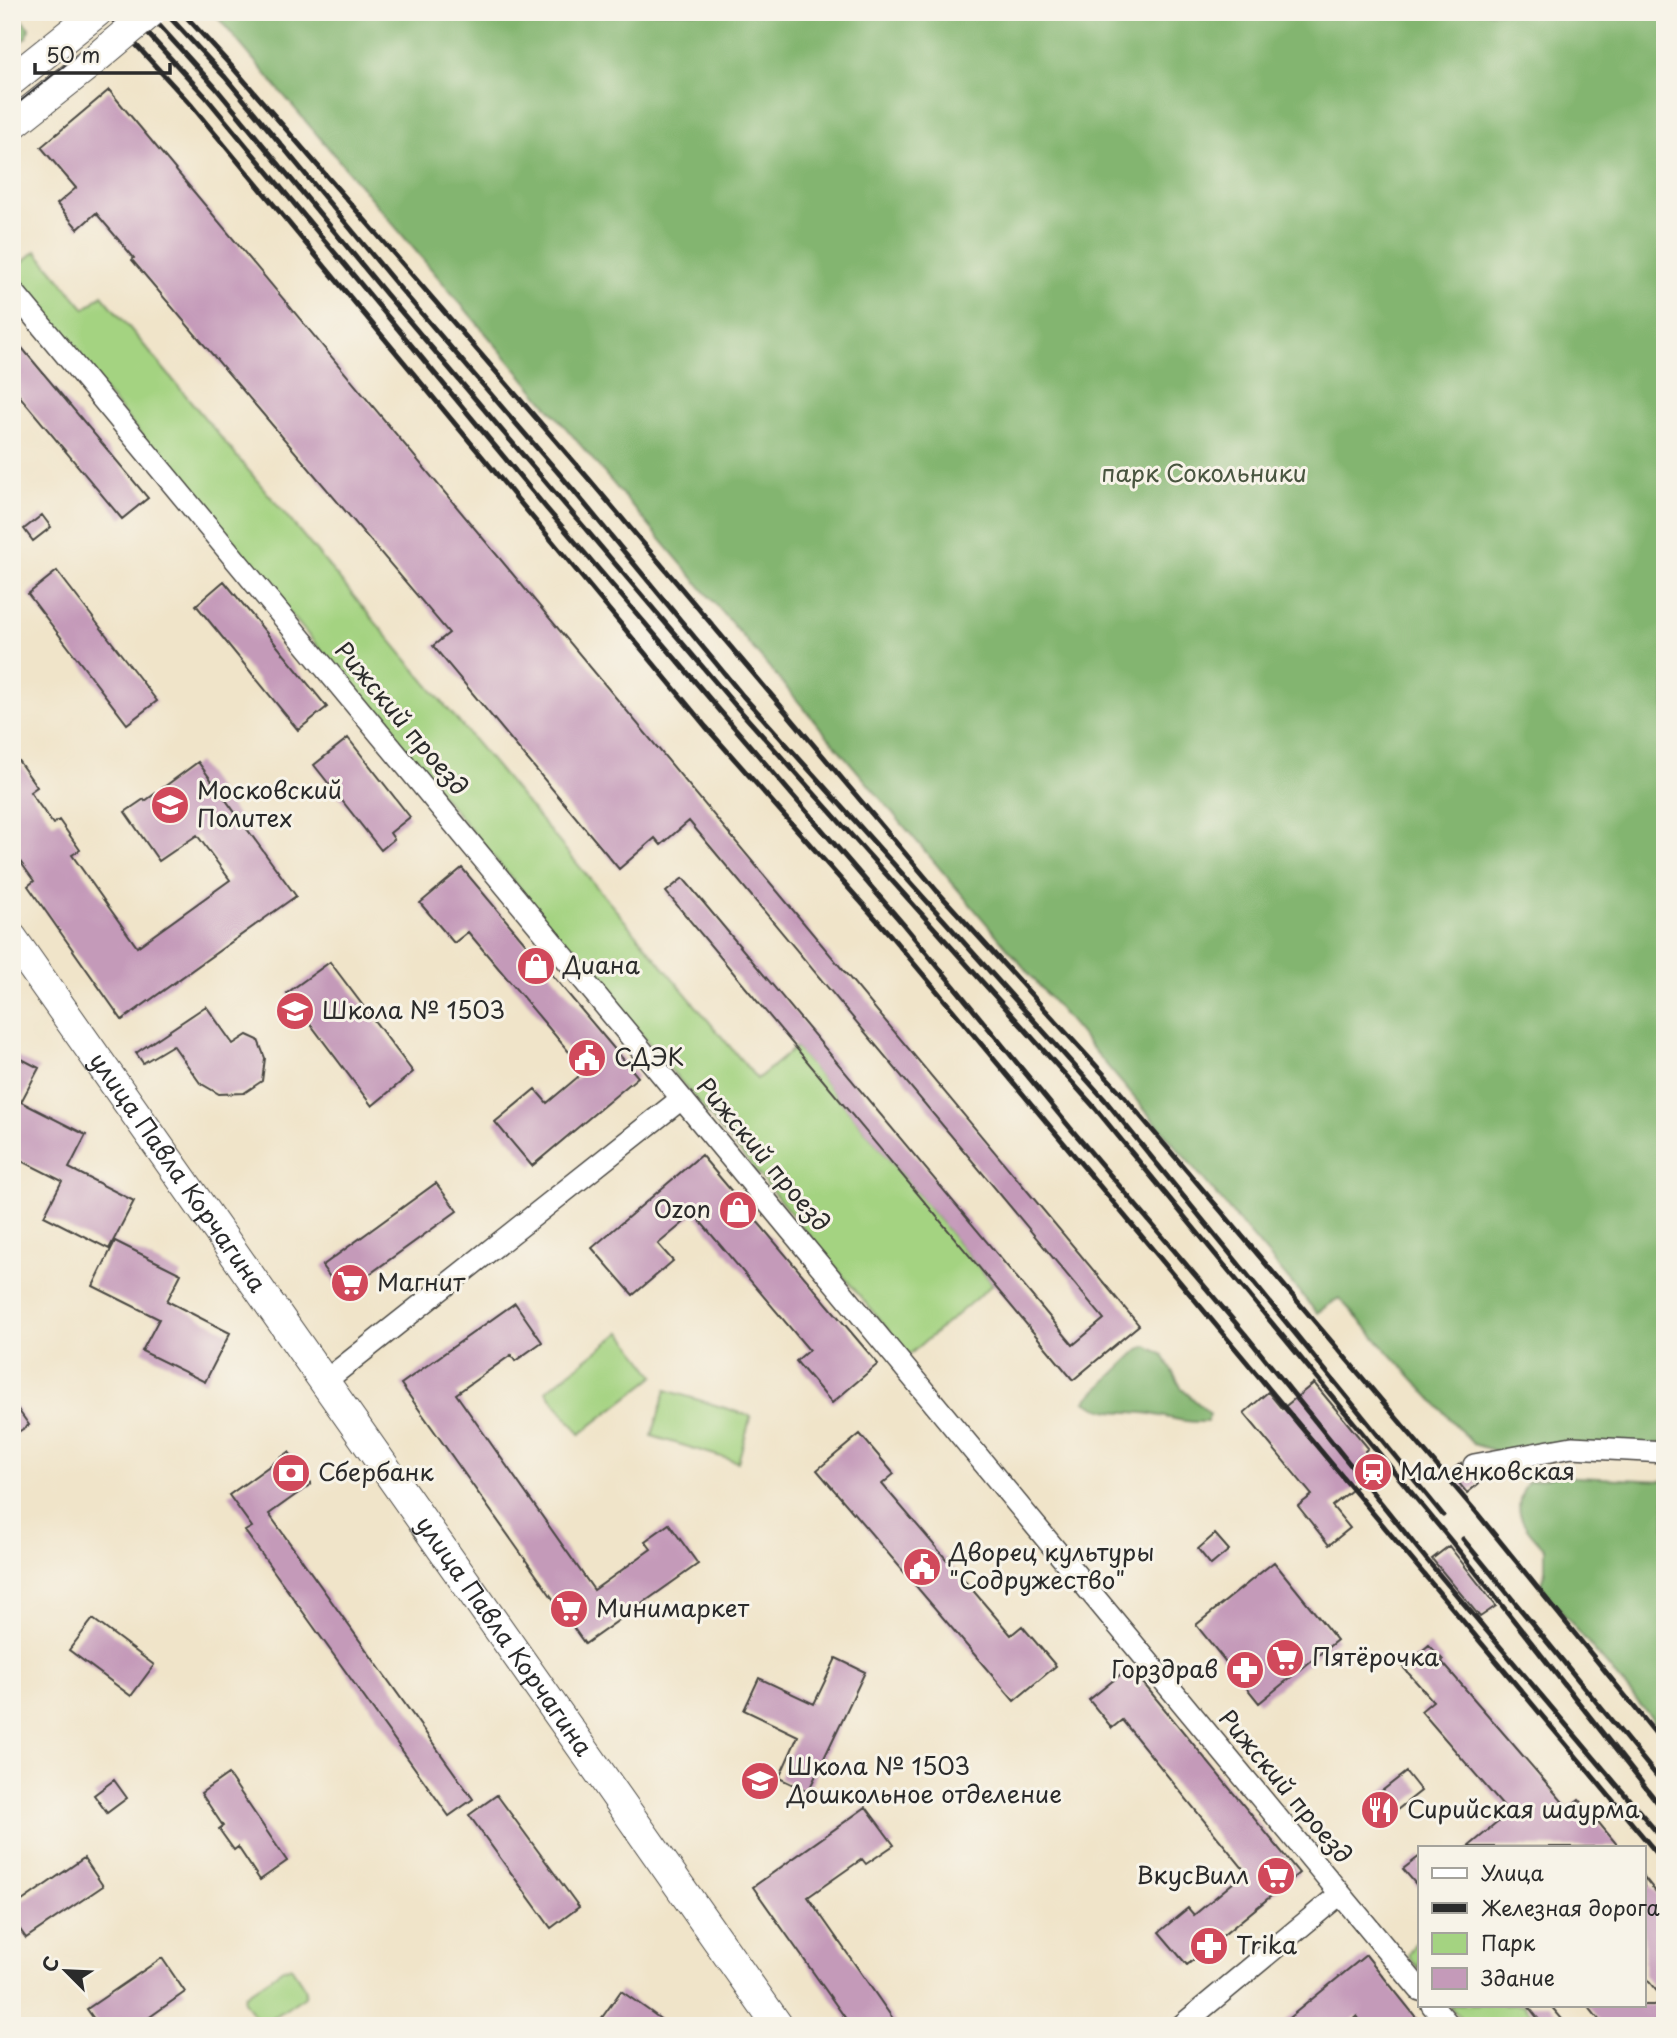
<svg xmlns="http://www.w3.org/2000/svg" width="1677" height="2038" font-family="'Playpen Sans',sans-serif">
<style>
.green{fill:#a4d381;stroke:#687f56;stroke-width:2}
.forest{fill:#83b56f;stroke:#57704d;stroke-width:2}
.building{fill:#c49ab9}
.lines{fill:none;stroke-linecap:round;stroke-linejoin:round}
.street-casing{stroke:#494743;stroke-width:24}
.secondary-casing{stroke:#494743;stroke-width:32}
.street{stroke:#fff;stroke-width:21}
.secondary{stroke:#fff;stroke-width:30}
.tram{stroke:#2b2b2b;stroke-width:2}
.rail{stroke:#2b2b2b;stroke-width:5}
.secondary-bridge-casing{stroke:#494743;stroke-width:32;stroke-linecap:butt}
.secondary-bridge{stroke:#fff;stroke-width:30}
.labels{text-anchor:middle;stroke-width:6;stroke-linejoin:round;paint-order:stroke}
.park-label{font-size:24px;fill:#495540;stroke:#f7f3e8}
.street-label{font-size:24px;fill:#2b2b2b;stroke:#f7f3e8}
.poi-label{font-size:24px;fill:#2b2b2b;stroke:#f7f3e8;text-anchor:start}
</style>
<rect width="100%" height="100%" fill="#f7f3e8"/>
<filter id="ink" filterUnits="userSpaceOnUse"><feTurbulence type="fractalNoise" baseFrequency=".0143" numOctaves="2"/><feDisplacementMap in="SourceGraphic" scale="14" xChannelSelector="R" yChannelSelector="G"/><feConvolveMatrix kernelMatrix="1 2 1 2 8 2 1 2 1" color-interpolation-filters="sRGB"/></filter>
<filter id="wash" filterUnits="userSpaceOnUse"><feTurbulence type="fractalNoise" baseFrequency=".00686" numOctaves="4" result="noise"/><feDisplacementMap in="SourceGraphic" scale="28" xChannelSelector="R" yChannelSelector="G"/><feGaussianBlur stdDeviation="1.57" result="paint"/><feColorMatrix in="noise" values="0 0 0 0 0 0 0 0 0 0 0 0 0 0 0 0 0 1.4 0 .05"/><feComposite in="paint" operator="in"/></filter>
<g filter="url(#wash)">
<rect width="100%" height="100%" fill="#f0e4c9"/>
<!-- green -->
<path class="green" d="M36 251 85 309 102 295 757 1079 796 1047 993 1284 909 1355 12 280V271Z
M621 1332 655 1376 580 1434 546 1391Z
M666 1390 751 1416 738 1462 652 1436Z
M1420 1935V1970L1408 1955Z
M291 1967 306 1990 305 1996 264 2024H260L244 2001 245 1995 283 1969Z
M1449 2005H1524L1541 2026H1466Z"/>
<!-- forest -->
<path class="forest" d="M12 12H15L29 28 27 37 12 48Z
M213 12H1665V1443L1506 1454 1473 1444 1339 1298 1317 1313Z
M1147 1346 1163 1355 1182 1389 1210 1414 1207 1422C1186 1423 1170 1418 1151 1414 1123 1409 1112 1417 1085 1401L1139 1349Z
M1554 1476 1665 1481V1734L1540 1586 1545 1571V1549C1525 1527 1508 1511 1528 1482Z"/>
<g id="blocks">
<!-- building -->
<path class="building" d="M109 90 1139 1325 1073 1380 666 892 683 878 1073 1345 1104 1319 689 821 661 845 655 838 619 869 433 646 449 633 132 260 134 258 96 213 78 229 57 204 76 188 41 147Z
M12 336 148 498 122 519 12 387Z
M42 515 51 527 33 541 24 529Z
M57 571 157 701 127 724 28 594Z
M224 581 327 707 298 730 196 605Z
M348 738 410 817 390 833 394 839 381 850 314 765Z
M12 752 37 787 30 792 53 824 59 820 80 850 72 855 137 947 230 880 197 835 159 861 125 812 144 799 145 801 198 762 296 896 122 1020 28 886 34 881 12 850Z
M462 868 638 1077 532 1166 495 1122 535 1089 547 1103 585 1071 468 932 454 943 420 903Z
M330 962 413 1072 372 1106 287 993Z
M206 1006 233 1044 247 1035 258 1040 265 1058 262 1081 244 1093 219 1094 200 1083 173 1045 143 1063 136 1053Z
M12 1054 39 1068 21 1102 86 1135 69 1168 134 1201 109 1249 44 1216 62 1181 12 1156Z
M701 1155 878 1364 832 1403 796 1361 809 1350 694 1214 658 1244 673 1261 633 1295 592 1248Z
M436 1183 457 1211 342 1294 322 1266Z
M115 1241 181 1274 167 1301 230 1333 205 1382 142 1351 159 1319 93 1286Z
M515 1303 542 1342 515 1361 511 1355 456 1394 594 1590 651 1549 645 1541 669 1524 698 1564 585 1644 401 1384Z
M1314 1383 1368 1448 1365 1451 1376 1463 1373 1465 1377 1470 1332 1506 1350 1528 1329 1545 1298 1506 1312 1495 1244 1413 1268 1392 1282 1409Z
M12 1401 29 1425 12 1436Z
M860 1434 894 1474 882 1484 1011 1635 1022 1626 1056 1666 1014 1701 817 1470Z
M289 1452 311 1484 269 1514 473 1799 449 1816 245 1531 252 1527 229 1495Z
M1461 1463 1464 1473 1473 1478 1478 1484 1467 1493 1450 1472Z
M1215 1534 1229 1550 1211 1565 1198 1549Z
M1449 1546 1496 1606 1480 1617 1432 1559Z
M1274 1562 1337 1640 1259 1703 1196 1625Z
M93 1619 154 1665 131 1696 69 1650Z
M1429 1645 1443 1660 1442 1662 1568 1808 1579 1799 1619 1847H1468L1509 1813 1421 1711 1433 1701 1403 1667Z
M836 1658 865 1672 808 1792 779 1778 798 1736 744 1710 759 1678 814 1704Z
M1130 1667 1299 1873 1187 1965 1159 1932 1188 1908 1194 1915 1246 1872 1122 1720 1112 1728 1089 1700Z
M1406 1772 1421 1791 1383 1821 1368 1802Z
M228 1774 287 1861 260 1880 238 1847 234 1850 219 1829 223 1826 201 1793Z
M114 1780 127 1798 107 1813 94 1795Z
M497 1795 579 1907 551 1928 469 1815Z
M866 1807 894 1845 866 1864 862 1859 808 1897 898 2026H851L753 1887Z
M1420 1856V1889L1403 1869Z
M84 1858 103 1886 26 1938 12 1918V1908Z
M1644 1877 1665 1903V2001L1644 1976Z
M1366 1955 1423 2026H1364L1357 2016 1345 2026H1279Z
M162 1958 185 1992 137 2026H99L87 2009Z
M621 1991 651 2012 670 2026H596Z
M1527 2005H1550L1568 2026H1544Z
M1587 2005H1665V2026H1604Z"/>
</g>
</g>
<g filter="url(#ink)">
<use href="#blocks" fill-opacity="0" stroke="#494743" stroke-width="2"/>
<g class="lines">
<defs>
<path id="street" d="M12 290 1420 1990
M324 1382 681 1099
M1474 1465 1572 1447 1665 1452
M1432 2005 1450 2026
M1181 2026 1340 1894"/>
<g id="secondary">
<path d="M12 80 97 12"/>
<path d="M12 125 89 64"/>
<path id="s1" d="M12 938 778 2026"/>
</g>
</defs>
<!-- street casing -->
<use href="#street" class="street-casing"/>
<!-- secondary casing -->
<use href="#secondary" class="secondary-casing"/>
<!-- street -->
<use href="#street" class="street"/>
<!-- secondary -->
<use href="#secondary" class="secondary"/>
<!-- tram -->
<path class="tram" d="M12 108 131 12"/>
<!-- rail -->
<path class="rail" d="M106 12 192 106 706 727 891 936 1665 1863
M128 12 205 96 547 509 903 924 1072 1130 1245 1334 1427 1560 1665 1842
M147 12 215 87 387 295 735 705 1095 1108 1452 1542 1665 1812
M165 12 225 77 398 286 574 491 743 696 1105 1100 1443 1515
M182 12 234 69 588 478 937 891 1120 1092 1477 1513 1665 1745
M1463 1539 1665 1786"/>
<defs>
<path id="secondary-bridge" d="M89 64 151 12"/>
</defs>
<!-- secondary-bridge casing -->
<use href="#secondary-bridge" class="secondary-bridge-casing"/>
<!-- secondary-bridge -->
<use href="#secondary-bridge" class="secondary-bridge"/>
</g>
</g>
<!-- icons -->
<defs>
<symbol id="university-disc" viewBox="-11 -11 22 22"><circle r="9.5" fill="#d1495b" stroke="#f7f3e8"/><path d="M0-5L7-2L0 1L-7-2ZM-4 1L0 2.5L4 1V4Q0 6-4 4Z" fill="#fff"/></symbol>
<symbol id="shop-disc" viewBox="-11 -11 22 22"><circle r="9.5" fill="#d1495b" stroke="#f7f3e8"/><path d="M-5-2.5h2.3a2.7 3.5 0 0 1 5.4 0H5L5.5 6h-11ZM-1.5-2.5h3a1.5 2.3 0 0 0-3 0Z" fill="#fff"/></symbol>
<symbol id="school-disc" viewBox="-11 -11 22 22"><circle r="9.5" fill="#d1495b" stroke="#f7f3e8"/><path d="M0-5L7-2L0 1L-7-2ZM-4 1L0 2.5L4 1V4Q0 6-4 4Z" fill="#fff"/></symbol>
<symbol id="civic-disc" viewBox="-11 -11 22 22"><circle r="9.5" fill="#d1495b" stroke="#f7f3e8"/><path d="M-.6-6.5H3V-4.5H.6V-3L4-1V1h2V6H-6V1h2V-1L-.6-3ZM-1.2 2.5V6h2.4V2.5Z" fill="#fff"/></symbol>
<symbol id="supermarket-disc" viewBox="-11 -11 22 22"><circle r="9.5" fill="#d1495b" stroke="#f7f3e8"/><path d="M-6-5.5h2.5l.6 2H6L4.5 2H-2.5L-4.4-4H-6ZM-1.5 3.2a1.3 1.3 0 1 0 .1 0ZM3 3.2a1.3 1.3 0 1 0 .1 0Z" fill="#fff"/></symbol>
<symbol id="station-disc" viewBox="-11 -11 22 22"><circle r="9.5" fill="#d1495b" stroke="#f7f3e8"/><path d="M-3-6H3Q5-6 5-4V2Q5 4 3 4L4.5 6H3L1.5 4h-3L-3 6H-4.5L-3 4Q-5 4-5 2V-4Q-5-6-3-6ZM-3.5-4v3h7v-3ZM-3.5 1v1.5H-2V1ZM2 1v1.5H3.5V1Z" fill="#fff"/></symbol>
<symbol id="bank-disc" viewBox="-11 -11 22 22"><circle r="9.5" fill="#d1495b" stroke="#f7f3e8"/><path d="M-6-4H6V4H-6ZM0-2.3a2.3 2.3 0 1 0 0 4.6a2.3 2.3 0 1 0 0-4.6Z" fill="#fff"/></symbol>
<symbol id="pharmacy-disc" viewBox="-11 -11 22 22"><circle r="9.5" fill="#d1495b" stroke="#f7f3e8"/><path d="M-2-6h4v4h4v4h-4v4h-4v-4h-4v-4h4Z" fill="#fff"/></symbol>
<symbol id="restaurant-disc" viewBox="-11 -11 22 22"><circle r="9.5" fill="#d1495b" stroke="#f7f3e8"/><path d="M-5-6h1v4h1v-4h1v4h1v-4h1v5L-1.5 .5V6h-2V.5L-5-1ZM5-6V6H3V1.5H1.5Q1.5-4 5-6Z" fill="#fff"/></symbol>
</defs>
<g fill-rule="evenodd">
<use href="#university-disc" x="148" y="783" width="44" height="44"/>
<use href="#shop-disc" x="514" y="944" width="44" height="44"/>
<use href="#school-disc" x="273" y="989" width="44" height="44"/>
<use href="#civic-disc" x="565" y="1036" width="44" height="44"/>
<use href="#shop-disc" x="716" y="1188" width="44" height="44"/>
<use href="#supermarket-disc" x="328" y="1261" width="44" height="44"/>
<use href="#station-disc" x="1351" y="1450" width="44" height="44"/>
<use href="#bank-disc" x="269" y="1451" width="44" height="44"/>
<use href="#civic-disc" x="900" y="1545" width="44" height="44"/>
<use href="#supermarket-disc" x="547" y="1587" width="44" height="44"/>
<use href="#supermarket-disc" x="1263" y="1636" width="44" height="44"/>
<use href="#pharmacy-disc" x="1223" y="1648" width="44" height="44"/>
<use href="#school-disc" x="738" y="1759" width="44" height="44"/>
<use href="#restaurant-disc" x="1358" y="1788" width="44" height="44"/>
<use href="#supermarket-disc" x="1254" y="1854" width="44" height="44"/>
<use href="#pharmacy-disc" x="1187" y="1924" width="44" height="44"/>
</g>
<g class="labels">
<!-- park labels -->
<g class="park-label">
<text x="1204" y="482">парк Сокольники</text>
</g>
<!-- street labels -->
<g class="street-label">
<text transform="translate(401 719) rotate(50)" y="8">Рижский проезд</text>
<text transform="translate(763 1155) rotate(50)" y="8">Рижский проезд</text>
<text dy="8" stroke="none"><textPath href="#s1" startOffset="287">улица Павла Корчагина</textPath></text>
<text dy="8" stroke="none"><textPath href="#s1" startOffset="854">улица Павла Корчагина</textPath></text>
<text transform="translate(1285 1787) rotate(50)" y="8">Рижский проезд</text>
</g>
<!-- poi labels -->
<g class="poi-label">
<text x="197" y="799">Московский<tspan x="197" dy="28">Политех</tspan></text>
<text x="563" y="974">Диана</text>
<text x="322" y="1019">Школа № 1503</text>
<text x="614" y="1066">СДЭК</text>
<text x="711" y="1218" text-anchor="end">Ozon</text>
<text x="377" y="1291">Магнит</text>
<text x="1400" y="1480">Маленковская</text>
<text x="318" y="1481">Сбербанк</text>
<text x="949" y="1561">Дворец культуры<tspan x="949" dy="28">"Содружество"</tspan></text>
<text x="596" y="1617">Минимаркет</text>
<text x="1312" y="1666">Пятёрочка</text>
<text x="1218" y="1678" text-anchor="end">Горздрав</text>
<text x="787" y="1775">Школа № 1503<tspan x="787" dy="28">Дошкольное отделение</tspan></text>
<text x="1407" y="1818">Сирийская шаурма</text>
<text x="1249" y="1884" text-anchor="end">ВкусВилл</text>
<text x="1236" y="1954">Trika</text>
</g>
</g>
<!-- margin -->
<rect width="1677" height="2038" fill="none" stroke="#f7f3e8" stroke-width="42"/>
<!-- legend -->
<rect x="1418" y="1846" width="228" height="161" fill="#f7f3e8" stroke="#a5a39c" stroke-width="2"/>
<rect x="1432" y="1868" width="35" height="10" fill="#ffffff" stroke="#a5a39c" stroke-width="2"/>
<text x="1481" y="1881" font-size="21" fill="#2b2b2b">Улица</text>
<rect x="1432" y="1903" width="35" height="10" fill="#2b2b2b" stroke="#a5a39c" stroke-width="2"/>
<text x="1481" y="1916" font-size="21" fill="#2b2b2b">Железная дорога</text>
<rect x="1432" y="1933" width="35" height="21" fill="#a4d381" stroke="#a5a39c" stroke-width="2"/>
<text x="1481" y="1951" font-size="21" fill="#2b2b2b">Парк</text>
<rect x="1432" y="1968" width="35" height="21" fill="#c49ab9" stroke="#a5a39c" stroke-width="2"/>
<text x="1481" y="1986" font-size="21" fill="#2b2b2b">Здание</text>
<!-- north arrow -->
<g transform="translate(66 1971) rotate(294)" stroke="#f7f3e8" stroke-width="5" paint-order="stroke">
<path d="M0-5L12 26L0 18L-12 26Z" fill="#2b2b2b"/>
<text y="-10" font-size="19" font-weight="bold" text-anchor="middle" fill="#2b2b2b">С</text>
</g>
<!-- scale -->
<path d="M35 63v10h135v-10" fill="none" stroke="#2b2b2b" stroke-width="3.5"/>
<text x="46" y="63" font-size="21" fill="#2b2b2b" stroke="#f7f3e8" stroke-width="5" paint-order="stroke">50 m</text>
</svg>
